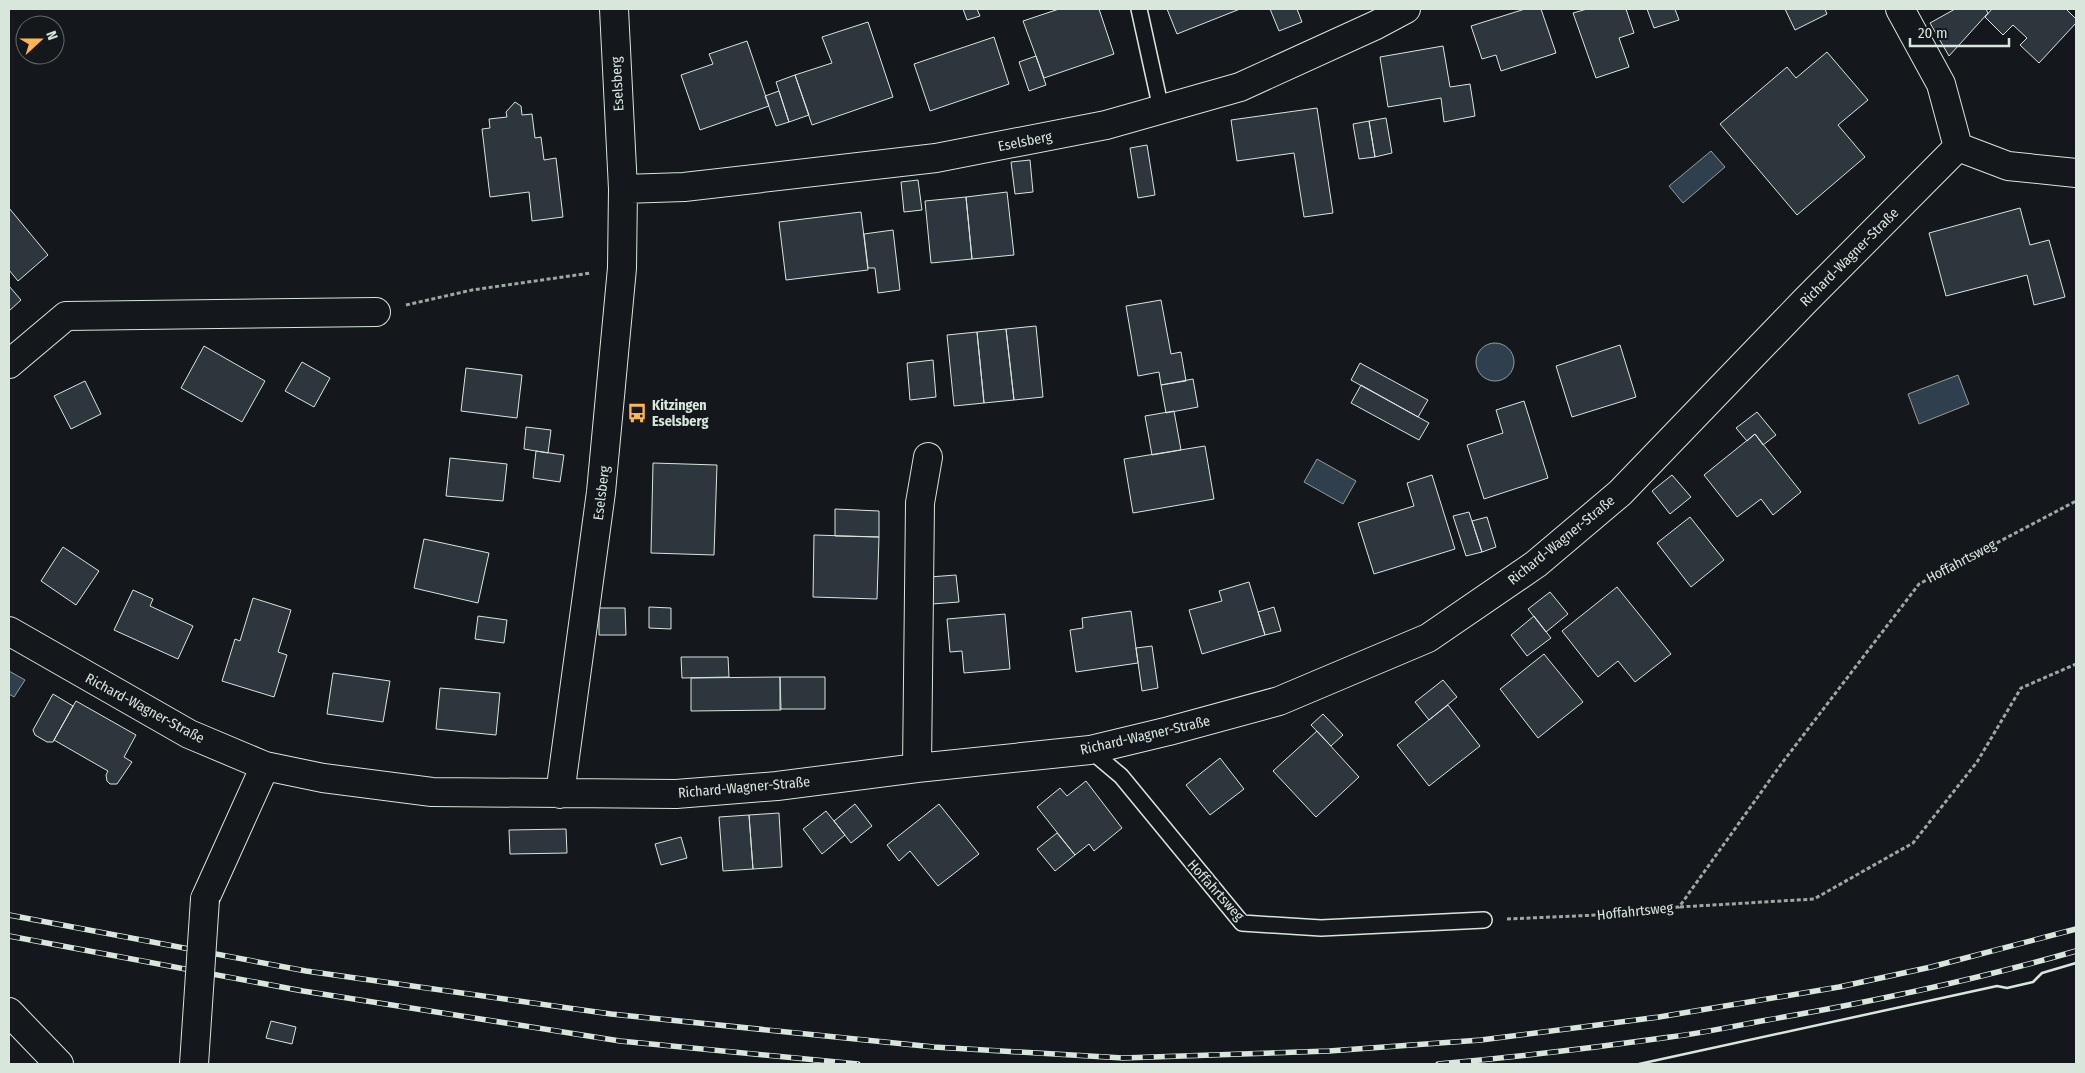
<svg xmlns="http://www.w3.org/2000/svg" width="2085" height="1073" font-family="'Fira Sans Condensed',sans-serif">
<style>
.water{fill:#2f3f4d;stroke:#939e99}
.building{fill:#2c363c;stroke:#d8e6dc}
.lines{fill:none;stroke-linecap:round;stroke-linejoin:round}
.service-casing{stroke:#d8e6dc;stroke-width:18}
.minor-casing{stroke:#d8e6dc;stroke-width:30}
.secondary-casing{stroke:#d8e6dc;stroke-width:30}
.path{stroke:#9da8a2;stroke-width:3;stroke-dasharray:4 2.5;stroke-linecap:butt}
.service{stroke:#14181c;stroke-width:15}
.minor{stroke:#14181c;stroke-width:28}
.secondary{stroke:#14181c;stroke-width:28}
.rail-casing{stroke:#d8e6dc;stroke-width:5.5}
.rail{stroke:#14181c;stroke-width:4;stroke-dasharray:11;stroke-linecap:butt}
.minor-bridge-casing{stroke:#d8e6dc;stroke-width:30;stroke-linecap:butt}
.minor-bridge{stroke:#14181c;stroke-width:28}
.wall{stroke:#d8e6dc;stroke-width:2.5}
.labels{text-anchor:middle;stroke-width:4;stroke-linejoin:round;paint-order:stroke}
.street-label{font-size:14px;fill:#d8e6dc;stroke:#14181c}
.poi-label{font-size:14px;font-weight:bold;fill:#d8e6dc;stroke:#14181c;text-anchor:start}
</style>
<rect width="100%" height="100%" fill="#14181c"/>
<!-- water -->
<path class="water" d="M1711 151 1725 167 1683 203 1669 186Z
M1476 362a19 19 0 1 1 38 0a19 19 0 1 1-38 0Z
M1958 375 1969 404 1919 424 1908 394Z
M1317 459 1356 481 1343 504 1304 482Z
M9 671 25 680 14 697 9 694Z"/>
<!-- building -->
<path class="building" d="M963 9H977L980 16 967 20Z
M1059 9H1099L1114 54 1044 78 1023 21Z
M1167 9H1240L1177 34Z
M1270 9H1297L1302 22 1279 31Z
M1525 9H1541L1556 53 1501 71 1496 55 1482 59 1471 26Z
M1587 9H1626L1634 33 1619 38 1629 67 1596 78 1573 13Z
M1647 9H1675L1679 20 1654 28Z
M1785 9H1825L1827 14 1795 30Z
M1955 9H1986L1988 13 1949 56 1930 23Z
M1992 9H2066L2076 19V23L2039 63 2020 45 2027 38 2013 25 2003 35 1985 17Z
M868 22 893 97 812 125 795 75 832 63 822 37Z
M994 37 1009 84 930 111 914 64Z
M747 41 769 106 700 130 681 75 713 64 709 54Z
M1443 46 1450 87 1470 84 1475 116 1444 122 1441 98 1388 107 1380 57Z
M1827 52 1868 100 1838 125 1865 157 1797 215 1720 124 1787 67 1796 78Z
M1036 56 1046 85 1029 91 1019 62Z
M795 75 809 115 789 122 776 82Z
M779 91 789 122 776 126 765 96Z
M515 102 521 106 522 115 532 114 535 138 541 137 544 160 556 158 563 217 532 221 529 192 490 197 482 129 490 128 489 119 507 117 506 112Z
M1317 108 1333 213 1304 217 1294 153 1237 161 1231 120Z
M1386 118 1392 153 1375 157 1369 121Z
M1369 121 1375 157 1359 159 1353 124Z
M1147 145 1155 195 1138 198 1130 148Z
M1030 160 1033 192 1015 194 1011 162Z
M918 180 922 210 904 212 901 182Z
M1007 192 1014 255 972 259 966 197Z
M966 197 972 259 931 263 925 201Z
M9 208 48 255 18 281 9 270Z
M2020 208 2030 245 2049 240 2065 297 2034 305 2027 275 1946 296 1929 233Z
M861 212 868 270 786 280 779 222Z
M893 230 900 290 878 293 875 268H868L864 234Z
M9 286 21 300 9 311Z
M1161 300 1171 354 1181 352 1186 381 1161 385 1159 372 1138 376 1126 306Z
M1036 326 1043 397 1014 400 1006 329Z
M1006 329 1014 400 984 403 977 332Z
M977 332 984 403 954 406 947 335Z
M1620 345 1636 397 1572 417 1556 366Z
M204 346 265 381 242 422 181 388Z
M933 360 936 397 910 400 907 363Z
M302 362 330 378 314 407 285 391Z
M1360 363 1428 400 1418 417 1351 380Z
M466 368 522 375 517 418 461 411Z
M1193 379 1198 407 1166 413 1161 385Z
M85 381 101 414 71 429 54 396Z
M1361 385 1429 423 1419 440 1351 403Z
M1524 401 1548 478 1484 499 1467 445 1503 433 1496 410Z
M1174 411 1181 450 1152 455 1145 416Z
M1757 412 1776 435 1763 445 1755 434 1747 441 1736 428Z
M526 427 551 430 548 453 524 449Z
M1755 434 1801 492 1773 515 1761 499 1737 517 1704 475Z
M1205 446 1214 499 1133 513 1124 459Z
M536 451 564 455 560 482 533 478Z
M450 458 507 464 503 501 446 496Z
M653 463 717 465 714 555 651 553Z
M1432 475 1455 549 1374 574 1358 523 1414 506 1407 483Z
M1672 475 1691 497 1670 514 1652 491Z
M835 509 879 511V537L835 536Z
M1469 512 1482 552 1466 556 1453 516Z
M1487 517 1496 547 1482 552 1472 521Z
M1690 517 1724 560 1691 587 1657 543Z
M814 535 879 537 877 599 813 597Z
M424 539 489 553 478 603 414 588Z
M63 547 99 571 76 605 41 581Z
M956 575 959 602 932 604 929 577Z
M1249 582 1265 635 1202 654 1189 610 1222 601 1219 591Z
M1617 587 1671 654 1635 682 1618 661 1598 677 1562 631Z
M133 590 153 599 150 606 193 626 178 659 114 630Z
M1550 592 1568 614 1546 632 1528 609Z
M253 598 291 610 278 652 287 655 274 697 222 681 235 639 240 641Z
M649 607 671 608V629L649 628Z
M1274 607 1281 631 1265 635 1258 612Z
M599 608H625L626 635H599Z
M1131 611 1138 663 1076 672 1070 630 1083 628 1082 618Z
M1005 614 1010 669 964 673 962 651 950 652 947 619Z
M478 616 507 620 504 643 475 639Z
M1534 616 1551 638 1527 656 1511 635Z
M1152 646 1158 688 1142 691 1136 648Z
M1544 654 1583 702 1538 738 1500 689Z
M681 657H728L729 677 682 678Z
M333 673 390 681 383 722 327 714Z
M780 677H825V709H780Z
M780 677 781 710 691 711V678Z
M1443 680 1457 697 1429 720 1415 702Z
M440 688 500 693 496 735 436 729Z
M53 694 73 706 53 742H47L35 735 33 730Z
M76 701 136 735 124 757 132 762 117 784H110L107 781 106 775 108 771 54 740Z
M1448 705 1480 746 1429 786 1397 745Z
M1323 714 1343 735 1331 746 1311 725Z
M1317 731 1359 777 1316 817 1273 771Z
M1220 758 1244 789 1210 815 1186 785Z
M1086 781 1122 828 1094 851 1089 844 1075 855 1037 807 1060 788 1067 796Z
M855 804 872 826 851 843 834 821Z
M939 804 979 854 938 886 910 851 899 861 887 845Z
M826 811 845 835 822 854 803 829Z
M779 813 782 867 753 869 749 815Z
M749 815 753 869 723 871 719 817Z
M566 829 567 853 510 854 509 830Z
M1057 833 1075 855 1055 871 1037 849Z
M681 837 687 858 661 865 655 844Z
M271 1021 296 1027 292 1044 266 1038Z"/>
<g class="lines">
<defs>
<path id="service" d="M1139 9 1161 109
M1090 750 1121 776 1242 923 1321 928 1484 920"/>
<path id="minor" d="M1900 9 1941 84 1958 147
M623 189 684 187 936 158 1106 125 1240 87 1376 25 1406 9
M9 364 66 316 376 312
M9 631 189 734 265 766 323 778 432 792 676 794 777 786 917 768 1090 750 1169 731 1279 701 1428 638 1536 564 1620 493 1805 301 1958 147 2008 166 2076 173
M917 768 920 503 928 457
M560 794 601 492 622 268 623 189 614 9
M205 899 265 766"/>
<path id="secondary" d="M9 1012 59 1064"/>
</defs>
<!-- service casing -->
<use href="#service" class="service-casing"/>
<!-- minor casing -->
<use href="#minor" class="minor-casing"/>
<!-- secondary casing -->
<use href="#secondary" class="secondary-casing"/>
<!-- path -->
<path class="path" d="M406 305 472 290 591 273
M1680 907 1814 899 1913 843 1977 762 2021 688 2076 664
M1507 919 1598 915 1679 907 1782 763 1919 584 2076 501"/>
<!-- service -->
<use href="#service" class="service"/>
<!-- minor -->
<use href="#minor" class="minor"/>
<!-- secondary -->
<use href="#secondary" class="secondary"/>
<defs>
<path id="rail" d="M9 915 306 971 611 1014 934 1047 1123 1058 1329 1051 1481 1040 1659 1017 1839 987 1931 967 2076 929
M9 936 303 991 620 1041 858 1064
M1438 1064C1516 1057 1593 1048 1670 1037 1703 1033 1735 1026 1767 1020 1871 1002 1975 980 2076 951"/>
</defs>
<!-- rail casing -->
<use href="#rail" class="rail-casing"/>
<!-- rail -->
<use href="#rail" class="rail"/>
<defs>
<path id="minor-bridge" d="M194 1064 205 899"/>
</defs>
<!-- minor-bridge casing -->
<use href="#minor-bridge" class="minor-bridge-casing"/>
<!-- minor-bridge -->
<use href="#minor-bridge" class="minor-bridge"/>
<!-- wall -->
<path class="wall" d="M1639 1064 1997 986 2007 988 2033 982 2042 973 2076 963"/>
</g>
<!-- icons -->
<defs>
<symbol id="bus-bare" viewBox="-9 -9 18 18"><path d="M-5-6H5V4H4V6H2V4H-2V6H-4V4H-5ZM-3.5-4V0h7V-4ZM-3.5 1.2v1.5H-2V1.2ZM2 1.2v1.5H3.5V1.2Z" fill="#ffb74d" stroke="#14181c" stroke-width="2.5" paint-order="stroke"/></symbol>
</defs>
<g fill-rule="evenodd">
<use href="#bus-bare" x="623" y="399" width="28" height="28"/>
</g>
<g class="labels">
<!-- street labels -->
<g class="street-label">
<text transform="translate(617 84) rotate(-93)" y="5">Eselsberg</text>
<text transform="translate(1025 141) rotate(-11)" y="5">Eselsberg</text>
<text transform="translate(1849 257) rotate(-45)" y="5">Richard-Wagner-Straße</text>
<text transform="translate(601 493) rotate(-83)" y="5">Eselsberg</text>
<text transform="translate(1561 540) rotate(-39)" y="5">Richard-Wagner-Straße</text>
<text transform="translate(1961 561) rotate(-28)" y="5">Hoffahrtsweg</text>
<text transform="translate(145 708) rotate(28)" y="5">Richard-Wagner-Straße</text>
<text transform="translate(1145 735) rotate(-13)" y="5">Richard-Wagner-Straße</text>
<text transform="translate(744 787) rotate(-5)" y="5">Richard-Wagner-Straße</text>
<text transform="translate(1216 890) rotate(48)" y="5">Hoffahrtsweg</text>
<text transform="translate(1635 911) rotate(-6)" y="5">Hoffahrtsweg</text>
</g>
<!-- poi labels -->
<g class="poi-label">
<text x="652" y="410">Kitzingen<tspan x="652" dy="16">Eselsberg</tspan></text>
</g>
</g>
<!-- border -->
<rect width="2085" height="1073" fill="none" stroke="#d8e6dc" stroke-width="20"/>
<!-- north arrow -->
<g transform="translate(40 40) rotate(69)"><circle r="24" fill="#14181c" stroke="#626a69"/>
<path d="M0-4L9 19L0 12L-9 19Z" fill="#ffb74d"/>
<text y="-8" font-size="14" font-weight="bold" text-anchor="middle" fill="#d8e6dc">N</text>
</g>
<!-- scale -->
<path d="M1910 38v8h99v-8" fill="none" stroke="#d8e6dc" stroke-width="2.5"/>
<text x="1918" y="38" font-size="15" fill="#d8e6dc" stroke="#14181c" stroke-width="4" paint-order="stroke">20 m</text>
</svg>
